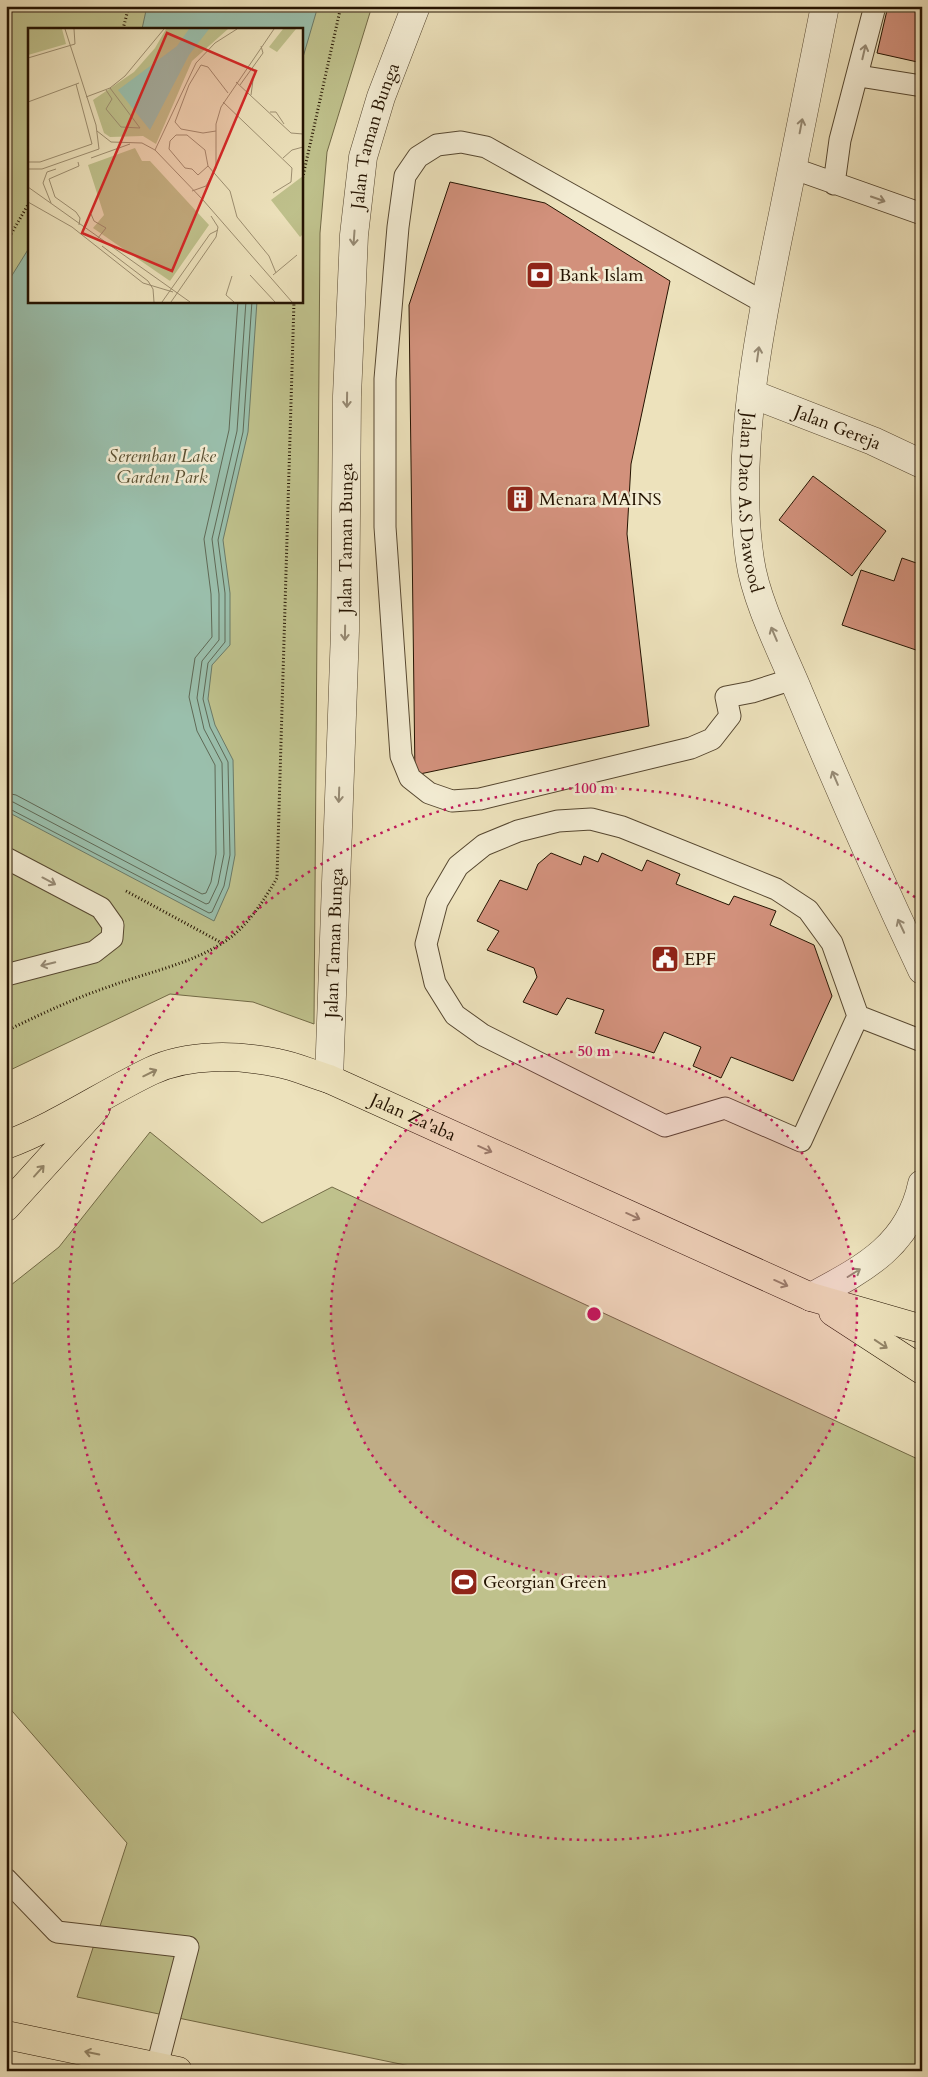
<svg xmlns="http://www.w3.org/2000/svg" width="928" height="2077" font-family="Cardo,serif">
<style>
.green{fill:#bfc18c;stroke:#726a46;fill-rule:evenodd}
.water{fill:#9abfac;stroke:#6b7a68}
.lines{fill:none;stroke-linecap:round;stroke-linejoin:round}
.shore{stroke:#5f6956;stroke-width:1}
.building{fill:#d2917c;stroke:#241301}
.service-casing{stroke:#564730;stroke-width:23}
.minor-casing{stroke:#564730;stroke-width:29}
.tertiary-casing{stroke:#564730;stroke-width:29}
.trunk-casing{stroke:#241301;stroke-width:29}
.path{stroke:#241301;stroke-width:3;stroke-dasharray:1 2.5;stroke-linecap:butt}
.service{stroke:#f3ecd3;stroke-width:21}
.minor{stroke:#f3ecd3;stroke-width:28}
.tertiary{stroke:#f3ecd3;stroke-width:28}
.trunk{stroke:#ede2bc;stroke-width:28}
.oneway{stroke:#968a74}
.oneway2{stroke:#938568}
.ring{fill:none;stroke:#c2185b;stroke-width:2.5;stroke-dasharray:2.5 5}
.labels{text-anchor:middle;stroke-width:5;stroke-linejoin:round;paint-order:stroke}
.street-label{font-size:18px;fill:#241301;stroke:#f3ecd3}
.poi-label{font-size:18px;fill:#241301;stroke:#f3ecd3;text-anchor:start}
.park-label{font-size:18px;font-style:italic;fill:#5a5032;stroke:#f3ecd3}
.inset-road{fill:none;stroke:#9d8f71;stroke-width:1}
.view{fill:#d62828;fill-opacity:0.15;stroke:#d62828;stroke-width:2.5}
.inset-edge{fill:none;stroke:#241301;stroke-width:2.5}
.centre{fill:#c2185b;stroke:#f3ecd3;stroke-width:2.5}
.ring-label{font-size:15px;text-anchor:middle;font-weight:bold;fill:#c2185b;stroke:#f3ecd3;stroke-width:5;stroke-linejoin:round;paint-order:stroke}
</style>
<rect width="100%" height="100%" fill="#ede2bc"/>
<filter id="stains"><feTurbulence type="fractalNoise" baseFrequency=".004" numOctaves="4"/><feColorMatrix values="0 0 0 0 .2 0 0 0 0 .09 0 0 0 0 .02 0 0 0 .5 -.17"/></filter>
<radialGradient id="worn" r=".72"><stop offset=".6" stop-color="#630" stop-opacity="0"/><stop offset="1" stop-color="#630" stop-opacity=".3"/></radialGradient>
<!-- green -->
<path class="green" d="M6 6H372L327 152 320 233 314 1024 253 1002 170 994 6 1072ZM29 29H301V301H29Z
M150 1132 262 1223 332 1187 922 1461V2071H434L77 1997 127 1843 6 1704V1289L59 1247Z"/>
<!-- water -->
<path class="water" d="M147 6H318L301 64V29H142Z
M29 248V301H257L248 432 223 540 230 593V645L212 665 208 699 215 725 233 760 235 855 229 887 214 921 6 811V285Z"/>
<g class="lines">
<!-- shore -->
<path class="shore" d="M6 793 16 795 202 894 206 893 211 882 216 854 215 765 197 731 189 697 195 658 212 637 211 594 204 539 229 430 238 301
M6 801 13 802 206 904 209 903 218 884 224 854 222 763 204 729 197 698 202 661 219 640V594L212 539 237 431 246 301
M6 807 209 913 212 912 224 886 230 855 228 762 210 727 203 699 208 663 225 642V593L218 540 243 432 252 301"/>
</g>
<!-- building -->
<path class="building" d="M888 6H922V63L877 53Z
M450 182 545 203 670 281 631 464 627 534 649 726 415 775 409 305Z
M813 476 886 531 852 576 779 520Z
M902 558 922 565V652L842 625 861 570 894 581Z
M551 853 581 865 584 856 598 862 602 853 642 871 647 860 680 874 676 884 729 905 734 896 776 911 770 925 814 945 832 996 793 1081 731 1057 721 1078 693 1066 701 1047 664 1032 654 1053 595 1033 604 1010 567 998 557 1015 523 1002 537 977 534 968 487 950 499 931 477 921 500 880 527 890 538 864Z"/>
<g class="lines">
<defs>
<path id="service" d="M859 76 922 86
M792 168 922 214
M834 184 840 140 875 6
M765 303 486 147 461 142 437 145 418 157 405 176 398 227 385 379V527L401 756 410 778 429 793 452 801 480 799 691 748 712 739 730 716 726 697 752 692 793 679
M6 858 101 908 113 925 112 938 94 952 6 975
M858 1016 801 1141 725 1108 665 1126 483 1035 455 1015 435 983 426 944 437 902 458 866 484 845 518 831 558 821 591 819 622 827 776 889 808 910 832 943 858 1016 922 1041
M6 1879 57 1932 188 1947 157 2066"/>
<g id="minor">
<path id="s1" d="M752 394 873 441 922 464"/>
</g>
<g id="tertiary">
<path id="s2" d="M825 6C811 77 797 148 782 219 760 324 734 455 750 560 756 602 783 654 799 693 838 786 879 879 922 970"/>
<path id="s3" d="M329 1079 345 631 347 396 354 235 363 157 381 97 416 6"/>
<path d="M811 1297C863 1269 909 1246 922 1184"/>
</g>
<g id="trunk">
<path id="s4" d="M6 1145C57 1126 103 1094 151 1071 189 1053 239 1055 278 1063 295 1066 312 1074 329 1079L811 1297 922 1329"/>
<path d="M6 1207 96 1108"/>
<path d="M833 1312 922 1370"/>
<path d="M6 2035 178 2071"/>
</g>
</defs>
<!-- service casing -->
<use href="#service" class="service-casing"/>
<!-- minor casing -->
<use href="#minor" class="minor-casing"/>
<!-- tertiary casing -->
<use href="#tertiary" class="tertiary-casing"/>
<!-- trunk casing -->
<use href="#trunk" class="trunk-casing"/>
<!-- path -->
<path class="path" d="M123 29 129 6
M301 185 341 6
M6 243 29 203
M126 891 222 943
M6 1031C41 1014 75 998 111 986 148 972 187 965 221 944 246 929 263 902 277 878L294 301"/>
<!-- service -->
<use href="#service" class="service"/>
<!-- minor -->
<use href="#minor" class="minor"/>
<!-- tertiary -->
<use href="#tertiary" class="tertiary"/>
<!-- trunk -->
<use href="#trunk" class="trunk"/>
</g>
<!-- one-way arrows -->
<defs><path id="oneway-shaft" d="M-6 0H5M1.5-3L5.5 0L1.5 3" fill="none" stroke-width="1.6" stroke-linecap="round" stroke-linejoin="round" transform="scale(1.25)"/></defs>
<g class="oneway">
<use href="#oneway-shaft" transform="translate(864 52) rotate(-77)"/>
<use href="#oneway-shaft" transform="translate(801 126) rotate(-79)"/>
<use href="#oneway-shaft" transform="translate(878 199) rotate(19)"/>
<use href="#oneway-shaft" transform="translate(354 238) rotate(94)"/>
<use href="#oneway-shaft" transform="translate(758 354) rotate(-82)"/>
<use href="#oneway-shaft" transform="translate(347 400) rotate(91)"/>
<use href="#oneway-shaft" transform="translate(345 633) rotate(91)"/>
<use href="#oneway-shaft" transform="translate(774 634) rotate(-113)"/>
<use href="#oneway-shaft" transform="translate(835 778) rotate(-113)"/>
<use href="#oneway-shaft" transform="translate(339 795) rotate(92)"/>
<use href="#oneway-shaft" transform="translate(49 881) rotate(28)"/>
<use href="#oneway-shaft" transform="translate(901 926) rotate(-115)"/>
<use href="#oneway-shaft" transform="translate(48 964) rotate(166)"/>
<use href="#oneway-shaft" transform="translate(854 1273) rotate(-32)"/>
</g>
<g class="oneway2">
<use href="#oneway-shaft" transform="translate(150 1073) rotate(-26)"/>
<use href="#oneway-shaft" transform="translate(485 1149) rotate(24)"/>
<use href="#oneway-shaft" transform="translate(39 1171) rotate(-48)"/>
<use href="#oneway-shaft" transform="translate(633 1216) rotate(24)"/>
<use href="#oneway-shaft" transform="translate(781 1283) rotate(24)"/>
<use href="#oneway-shaft" transform="translate(881 1344) rotate(34)"/>
<use href="#oneway-shaft" transform="translate(92 2053) rotate(-168)"/>
</g>
<!-- distance rings -->
<circle cx="594" cy="1314" r="263" fill="#c2185b" fill-opacity=".12"/>
<g class="ring">
<circle cx="594" cy="1314" r="263"/>
<path d="M921 1726A526 526 0 1 1 921 902"/>
</g>
<!-- icons -->
<defs>
<symbol id="bank-square" viewBox="-11 -11 22 22"><rect x="-9" y="-9" width="18" height="18" rx="4" fill="#8f2418" stroke="#f3ecd3"/><path d="M-6-4H6V4H-6ZM0-2.3a2.3 2.3 0 1 0 0 4.6a2.3 2.3 0 1 0 0-4.6Z" fill="#fff"/></symbol>
<symbol id="building-square" viewBox="-11 -11 22 22"><rect x="-9" y="-9" width="18" height="18" rx="4" fill="#8f2418" stroke="#f3ecd3"/><path d="M-4-6H4V6H1V3H-1V6H-4ZM-2.5-4.3h1.7v1.8h-1.7ZM.8-4.3h1.7v1.8H.8ZM-2.5-1h1.7V.8h-1.7ZM.8-1h1.7V.8H.8Z" fill="#fff"/></symbol>
<symbol id="civic-square" viewBox="-11 -11 22 22"><rect x="-9" y="-9" width="18" height="18" rx="4" fill="#8f2418" stroke="#f3ecd3"/><path d="M-.6-6.5H3V-4.5H.6V-3L4-1V1h2V6H-6V1h2V-1L-.6-3ZM-1.2 2.5V6h2.4V2.5Z" fill="#fff"/></symbol>
<symbol id="stadium-square" viewBox="-11 -11 22 22"><rect x="-9" y="-9" width="18" height="18" rx="4" fill="#8f2418" stroke="#f3ecd3"/><path d="M0-5a6.5 5 0 1 0 0 10a6.5 5 0 1 0 0-10ZM-3.5-1.8h7v3.6h-7Z" fill="#fff"/></symbol>
</defs>
<g fill-rule="evenodd">
<use href="#bank-square" x="524" y="259" width="32" height="32"/>
<use href="#building-square" x="504" y="483" width="32" height="32"/>
<use href="#civic-square" x="649" y="943" width="32" height="32"/>
<use href="#stadium-square" x="448" y="1566" width="32" height="32"/>
</g>
<g class="labels">
<!-- street labels -->
<g class="street-label">
<text dy="6" stroke="none"><textPath href="#s3" startOffset="946">Jalan Taman Bunga</textPath></text>
<text dy="6" stroke="none"><textPath href="#s1" startOffset="92">Jalan Gereja</textPath></text>
<text dy="6" stroke="none"><textPath href="#s2" startOffset="504">Jalan Dato A.S Dawood</textPath></text>
<text dy="6" stroke="none"><textPath href="#s3" startOffset="541">Jalan Taman Bunga</textPath></text>
<text dy="6" stroke="none"><textPath href="#s3" startOffset="136">Jalan Taman Bunga</textPath></text>
<text dy="6" stroke="none"><textPath href="#s4" startOffset="438">Jalan Za'aba</textPath></text>
</g>
<!-- poi labels -->
<g class="poi-label">
<text x="559" y="281">Bank Islam</text>
<text x="539" y="505">Menara MAINS</text>
<text x="684" y="965">EPF</text>
<text x="483" y="1588">Georgian Green</text>
</g>
<!-- park labels -->
<g class="park-label">
<text x="162" y="462">Seremban Lake<tspan x="162" dy="21">Garden Park</tspan></text>
</g>
</g>
<!-- overview -->
<g transform="translate(28 28)">
<rect width="275" height="275" fill="#ede2bc"/>
<path d="M0 1H34L38 16 0 27ZM138 1H200L164 33 128 116 115 108 82 109 76 105 65 72 106 44 127 20ZM255 1H268L249 24 241 19ZM107 120 114 133H122L181 197 142 253 65 200 76 187 60 137ZM275 148V206L272 209 243 172Z" fill="#bfc18c"/>
<path d="M161 1H181L161 27 122 102 90 62 149 18Z" fill="#9abfac"/>
<path class="inset-road" d="M0 30 47 16 46 1M208 54 263 105 275 106M212 57 235 25 233 18M78 62 84 71 78 81 93 99 112 100 82 60M223 67 225 52M58 69 82 60 97 48 136 1M0 74 51 55M195 74 264 140 263 154 245 165M242 84H248L256 96M69 103 83 114 114 115 127 122 175 172 264 274M188 103 175 105 153 101 147 94 161 57 173 37 180 39 200 65M127 122 168 35 187 15 209 1M63 130 102 116M255 130 264 122 275 119M0 134H12L64 116 48 56M50 134 51 138 21 151 27 169 48 184 52 190 51 197M180 138 170 147 164 141 157 140 141 121 142 113 148 107H159L177 122 180 138 202 163 209 189 241 228 248 245M0 141H14L71 121 68 97 37 1M0 159 162 274M164 163 178 158 188 140V96L193 79 246 1M0 174 44 199 115 255 145 264M23 175 15 155 19 144 28 141M63 186 66 193 78 200 70 210M74 218 120 253 125 261 126 274M222 247 247 274M245 247 269 227M204 248 198 267 206 274M134 274 182 206 190 202M143 274 188 209 190 199 183 188"/>
<path class="view" d="M139 5 228 43 144 243 54 205Z"/>
<rect width="275" height="275" class="inset-edge"/>
</g>
<circle cx="594" cy="1314" r="8" class="centre"/>
<g class="ring-label">
<text x="594" y="793">100 m</text>
<text x="594" y="1056">50 m</text>
</g>
<!-- margin -->
<rect width="928" height="2077" fill="none" stroke="#ede2bc" stroke-width="25"/>
<rect x="8" y="8" width="913" height="2062" fill="none" stroke="#241301" stroke-width="2.5"/>
<rect x="12" y="12" width="903" height="2052" fill="none" stroke="#241301"/>
<rect width="100%" height="100%" filter="url(#stains)"/>
<rect width="100%" height="100%" fill="url(#worn)"/>
</svg>
